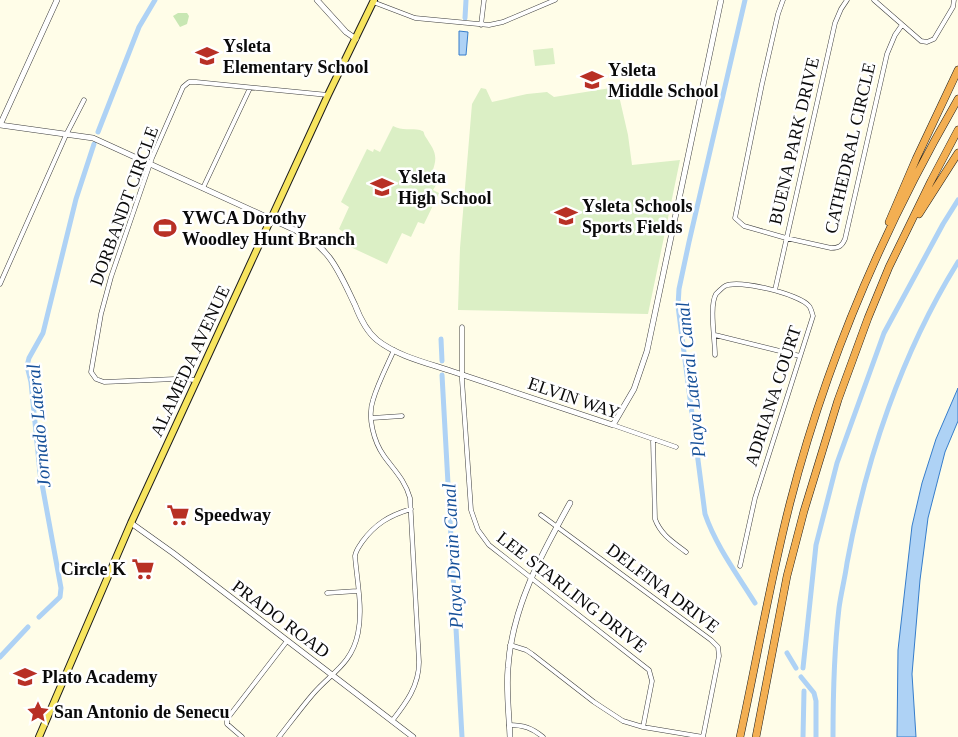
<svg xmlns="http://www.w3.org/2000/svg" width="958" height="737" font-family="'Times New Roman',serif">
<style>
.green{fill:#c8e7b3}
.pitch{fill:#dbefc5}
.water{fill:#aed2f5;stroke:#367dcb}
.lines{fill:none;stroke-linecap:round;stroke-linejoin:round}
.canal{stroke:#aed2f5;stroke-width:5}
.minor-casing{stroke:#3d3d3d;stroke-width:5}
.tertiary-casing{stroke:#3d3d3d;stroke-width:6}
.primary-casing{stroke:#1b1b1b;stroke-width:8}
.motorway-casing{stroke:#1b1b1b;stroke-width:8}
.minor{stroke:#fff;stroke-width:4}
.tertiary{stroke:#fff;stroke-width:5}
.primary{stroke:#f7e55f;stroke-width:6}
.motorway{stroke:#f3af52;stroke-width:7}
.labels{text-anchor:middle;stroke-width:5;stroke-linejoin:round;paint-order:stroke}
.poi-label{font-size:18px;font-weight:bold;fill:#0a0a0a;stroke:#fff;text-anchor:start}
.street-label{font-size:18px;fill:#0a0a0a;stroke:#fff}
.water-label{font-size:19px;font-style:italic;fill:#165099;stroke:#fff}
</style>
<rect width="100%" height="100%" fill="#fffde8"/>
<!-- green -->
<path class="green" d="M178 13H187L189 16 187 24 180 27 173 16Z"/>
<!-- pitch -->
<path class="pitch" d="M553 48 555 64 545 65 544 59 545 65 535 66 533 50Z
M617 87 628 135 632 165 680 160 648 314 458 310 460 248 472 104 481 88 486 89 492 102 527 94 547 92 554 97Z
M393 126C402 131 411 128 420 130 425 132 423 131 425 136 434 150 439 155 432 172L441 177 433 190 439 193 424 224 418 222 411 237 402 233 387 264 344 244 348 235 339 229 349 207 341 202 367 149 373 152 374 149 380 152Z"/>
<!-- water -->
<path class="water" d="M459 31 468 32 466 55H459Z
M958 388V421L945 452 928 518 920 580 912 674 916 737H897L898 650 912 526 922 483 936 439Z"/>
<g class="lines">
<!-- canal -->
<path class="canal" d="M745 0 689 242 679 289 678 306 705 514C716 546 737 574 755 603
M465 18 466 0
M98 132 139 27 155 0
M441 339 442 361
M442 375 462 737
M39 617 60 597 61 588 40 473 31 382 27 366 29 358 43 333 76 199 94 144
M787 653 796 668
M0 657 28 627
M803 668 816 545 837 463 884 333 943 224 958 200
M801 677 814 693 816 701V737
M803 737 804 691
M833 737C833 694 834 651 839 608 841 593 845 578 847 563 866 459 902 352 958 262"/>
<defs>
<path id="minor" d="M783 0 778 14 762 84 735 218 744 226 786 238 831 248C839 248 842 246 845 239L887 54 895 35 902 25
M874 0 921 41 927 42 934 39 953 7 954 0
M373 2 415 18 489 25 503 22 555 0
M481 25 484 0
M203 188 250 88
M0 284 66 135 84 100
M775 290 835 23 841 9 847 0
M462 327V380L471 510 478 530 489 545 649 670 652 681 643 727
M715 335 800 356
M715 355C715 339 709 306 716 294 718 292 723 287 725 286 738 279 800 294 809 306 811 308 812 313 813 316L755 498 740 566
M197 380 175 379 104 382 96 379 91 372 101 314 111 277 152 158 183 87 189 82H196L328 95
M372 418 402 416
M613 425 676 447
M653 440 655 519C661 535 673 542 686 552
M327 593 357 591
M510 645 526 650 532 654 594 702 623 721 643 727 703 737 719 656 718 647 711 640 541 515
M392 721C406 703 419 686 419 662L410 498C405 480 394 470 384 456 374 442 367 417 373 400 378 383 387 366 394 350
M509 725C524 725 532 728 543 737
M242 737 227 724V719L287 641
M279 737C290 723 301 708 313 694 331 673 352 664 358 633 363 609 357 581 355 556 356 550 359 547 362 542 375 524 390 515 411 509"/>
<path id="tertiary" d="M57 0 0 125 93 138 295 230C331 248 339 272 355 305 360 318 366 331 377 340 397 356 427 363 451 371 504 389 559 407 613 425L634 389 647 351 721 0
M317 0 346 32 356 39
M131 523 173 553 413 737
M510 737C509 714 506 690 508 668 512 607 541 555 570 503"/>
<path id="primary" d="M39 737 131 523 328 95 374 0"/>
<path id="motorway" d="M919 214 958 153
M889 222 916 159 958 70
M740 737C757 659 770 581 790 503 826 362 885 225 958 99
M756 737 787 576 804 511 838 400 868 318 889 267 931 181 958 130"/>
</defs>
<!-- minor casing -->
<use href="#minor" class="minor-casing"/>
<!-- tertiary casing -->
<use href="#tertiary" class="tertiary-casing"/>
<!-- primary casing -->
<use href="#primary" class="primary-casing"/>
<!-- motorway casing -->
<use href="#motorway" class="motorway-casing"/>
<!-- minor -->
<use href="#minor" class="minor"/>
<!-- tertiary -->
<use href="#tertiary" class="tertiary"/>
<!-- primary -->
<use href="#primary" class="primary"/>
<!-- motorway -->
<use href="#motorway" class="motorway"/>
</g>
<!-- icons -->
<defs>
<symbol id="school-bare" viewBox="-9 -9 18 18"><path d="M0-5L7-2L0 1L-7-2ZM-4 1L0 2.5L4 1V4Q0 6-4 4Z" fill="#b83025" stroke="#fff" stroke-width="2.5" paint-order="stroke"/></symbol>
<symbol id="stadium-bare" viewBox="-9 -9 18 18"><path d="M0-5a6.5 5 0 1 0 0 10a6.5 5 0 1 0 0-10ZM-3.5-1.8h7v3.6h-7Z" fill="#b83025" stroke="#fff" stroke-width="2.5" paint-order="stroke"/></symbol>
<symbol id="supermarket-bare" viewBox="-9 -9 18 18"><path d="M-6-5.5h2.5l.6 2H6L4.5 2H-2.5L-4.4-4H-6ZM-1.5 3.2a1.3 1.3 0 1 0 .1 0ZM3 3.2a1.3 1.3 0 1 0 .1 0Z" fill="#b83025" stroke="#fff" stroke-width="2.5" paint-order="stroke"/></symbol>
<symbol id="sight-bare" viewBox="-9 -9 18 18"><path d="M0-6L1.8-2.2L6-1.7L2.9 1.2L3.7 5.4L0 3.3L-3.7 5.4L-2.9 1.2L-6-1.7L-1.8-2.2Z" fill="#b83025" stroke="#fff" stroke-width="2.5" paint-order="stroke"/></symbol>
</defs>
<g fill-rule="evenodd">
<use href="#school-bare" x="191" y="40" width="32" height="32"/>
<use href="#school-bare" x="576" y="64" width="32" height="32"/>
<use href="#school-bare" x="366" y="171" width="32" height="32"/>
<use href="#school-bare" x="550" y="200" width="32" height="32"/>
<use href="#stadium-bare" x="149" y="212" width="32" height="32"/>
<use href="#supermarket-bare" x="162" y="499" width="32" height="32"/>
<use href="#supermarket-bare" x="127" y="553" width="32" height="32"/>
<use href="#school-bare" x="9" y="661" width="32" height="32"/>
<use href="#sight-bare" x="22" y="696" width="32" height="32"/>
</g>
<g class="labels">
<!-- poi labels -->
<g class="poi-label">
<text x="223" y="52">Ysleta<tspan x="223" dy="21">Elementary School</tspan></text>
<text x="608" y="76">Ysleta<tspan x="608" dy="21">Middle School</tspan></text>
<text x="398" y="183">Ysleta<tspan x="398" dy="21">High School</tspan></text>
<text x="582" y="212">Ysleta Schools<tspan x="582" dy="21">Sports Fields</tspan></text>
<text x="182" y="224">YWCA Dorothy<tspan x="182" dy="21">Woodley Hunt Branch</tspan></text>
<text x="194" y="521">Speedway</text>
<text x="126" y="575" text-anchor="end">Circle K</text>
<text x="42" y="683">Plato Academy</text>
<text x="54" y="718">San Antonio de Senecu</text>
</g>
<!-- street labels -->
<g class="street-label">
<text transform="translate(794 141) rotate(-77)" y="6">BUENA PARK DRIVE</text>
<text transform="translate(850 148) rotate(-77)" y="6">CATHEDRAL CIRCLE</text>
<text transform="translate(124 206) rotate(-70)" y="6">DORBANDT CIRCLE</text>
<text transform="translate(190 361) rotate(-65)" y="6">ALAMEDA AVENUE</text>
<text transform="translate(773 396) rotate(-72)" y="6">ADRIANA COURT</text>
<text transform="translate(574 398) rotate(19)" y="6">ELVIN WAY</text>
<text transform="translate(663 588) rotate(37)" y="6">DELFINA DRIVE</text>
<text transform="translate(572 592) rotate(38)" y="6">LEE STARLING DRIVE</text>
<text transform="translate(281 619) rotate(37)" y="6">PRADO ROAD</text>
</g>
<!-- water labels -->
<g class="water-label">
<text transform="translate(690 380) rotate(-96)" y="7">Playa Lateral Canal</text>
<text transform="translate(38 426) rotate(-95)" y="7">Jornado Lateral</text>
<text transform="translate(452 556) rotate(-93)" y="7">Playa Drain Canal</text>
</g>
</g>
</svg>
